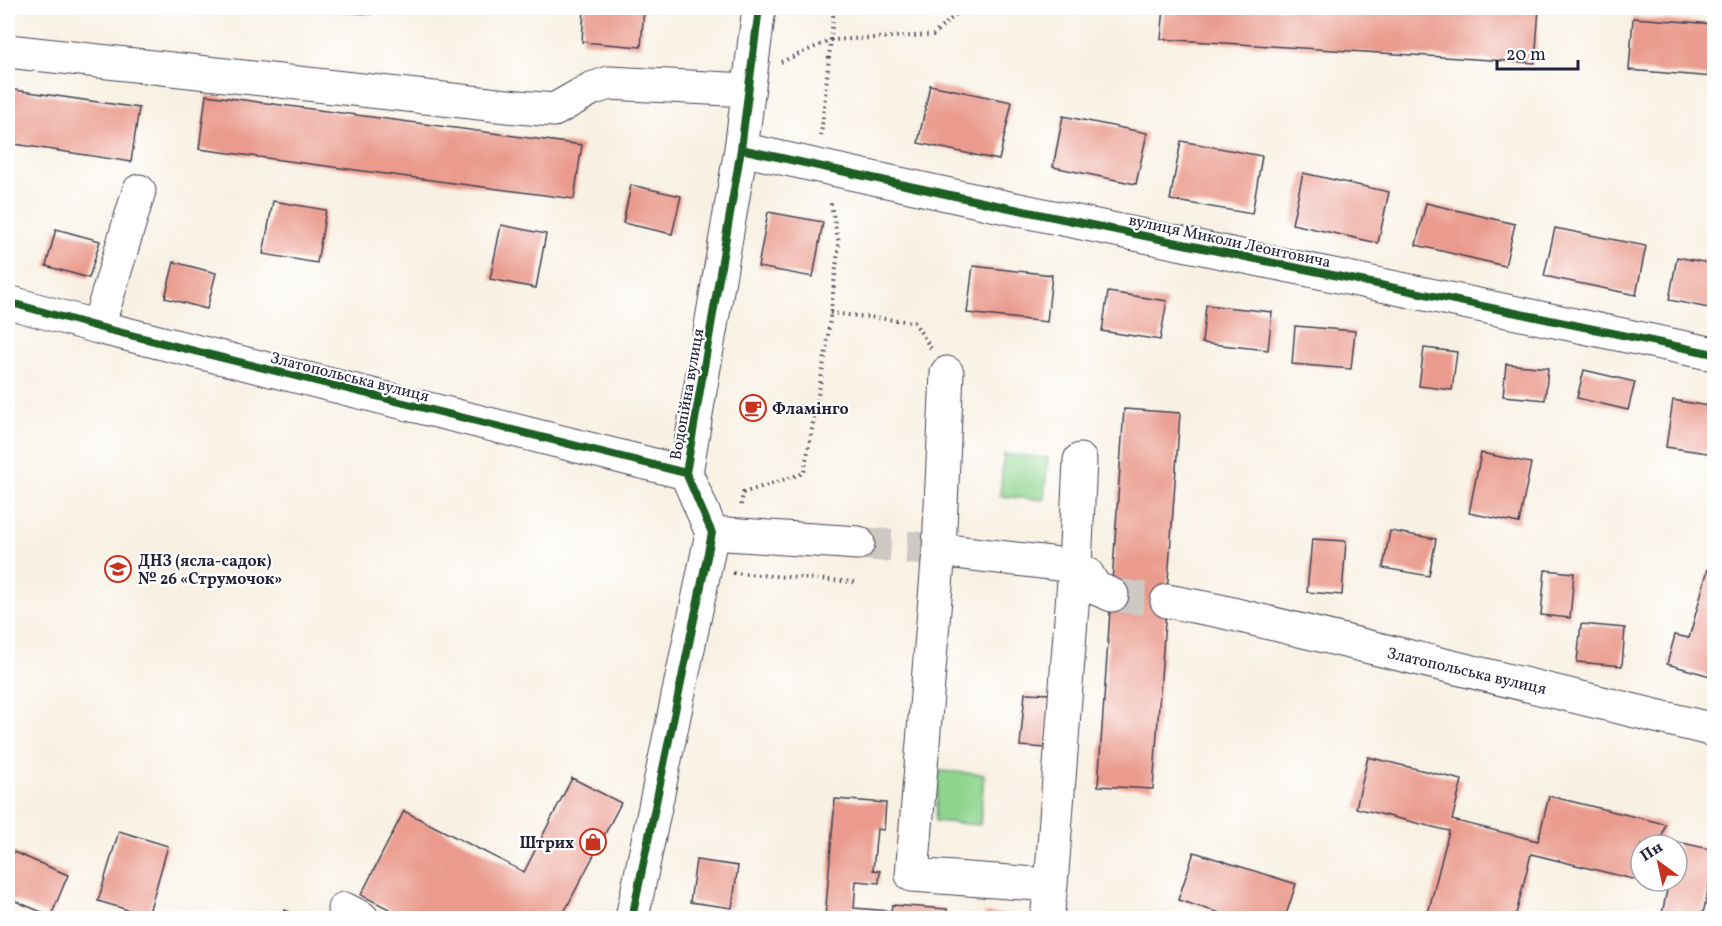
<svg xmlns="http://www.w3.org/2000/svg" width="1722" height="926" font-family="Vollkorn,serif">
<style>
.green{fill:#8fd58f;stroke:#587c65;stroke-width:1.5}
.building{fill:#ea9b8d}
.lines{fill:none;stroke-linecap:round;stroke-linejoin:round}
.minor-tunnel{stroke:#cdc8c1;stroke-width:33;stroke-dasharray:33 16;stroke-linecap:butt}
.minor-casing{stroke:#424154;stroke-width:35}
.path{stroke:#424154;stroke-width:4;stroke-dasharray:1.5 4.5;stroke-linecap:butt}
.minor{stroke:#fff;stroke-width:33}
.cycleway-casing{stroke:#fff;stroke-width:11}
.cycleway{stroke:#1b5e20;stroke-width:8}
.labels{text-anchor:middle;stroke-width:4.5;stroke-linejoin:round;paint-order:stroke}
.street-label{font-size:16px;fill:#22223b;stroke:#fff}
.poi-label{font-size:16px;font-weight:bold;fill:#22223b;stroke:#fff;text-anchor:start}
</style>
<rect width="100%" height="100%" fill="#fff"/>
<filter id="ink" filterUnits="userSpaceOnUse"><feTurbulence type="fractalNoise" baseFrequency=".0167" numOctaves="2"/><feDisplacementMap in="SourceGraphic" scale="12" xChannelSelector="R" yChannelSelector="G"/><feConvolveMatrix kernelMatrix="1 2 1 2 8 2 1 2 1" color-interpolation-filters="sRGB"/></filter>
<filter id="wash" filterUnits="userSpaceOnUse"><feTurbulence type="fractalNoise" baseFrequency=".008" numOctaves="4" result="noise"/><feDisplacementMap in="SourceGraphic" scale="24" xChannelSelector="R" yChannelSelector="G"/><feGaussianBlur stdDeviation="1.35" result="paint"/><feColorMatrix in="noise" values="0 0 0 0 0 0 0 0 0 0 0 0 0 0 0 0 0 1.4 0 .05"/><feComposite in="paint" operator="in"/></filter>
<g filter="url(#wash)">
<rect width="100%" height="100%" fill="#f8f1e3"/>
<!-- green -->
<path class="green" d="M1004 454 1048 458 1044 500 1000 496Z
M939 771 984 774 980 825 935 821Z"/>
<g id="blocks">
<!-- building -->
<path class="building" d="M305 8H372L371 14 305 9Z
M584 8H644L641 47 582 42Z
M889 8H938L937 13 889 9Z
M1164 8H1539L1535 63 1161 39Z
M1633 18 1714 24V77L1629 70Z
M930 85 1012 102 999 160 918 143Z
M8 89 139 108 131 162 8 143Z
M206 95 582 145 574 199 199 149Z
M1063 116 1147 133 1136 184 1053 167Z
M1181 141 1262 156 1252 214 1170 200Z
M1303 173 1389 192 1378 243 1292 224Z
M631 185 681 196 672 234 623 223Z
M273 201 326 210 317 263 263 254Z
M1426 203 1515 224 1505 266 1416 245Z
M768 212 823 222 813 277 758 267Z
M501 225 546 234 536 288 490 279Z
M1555 228 1646 246 1636 295 1544 276Z
M56 229 100 241 89 278 46 266Z
M1677 257 1714 264V309L1669 300Z
M174 262 216 273 207 309 165 298Z
M973 266 1052 275 1047 322 967 313Z
M1108 292 1167 301 1160 340 1102 331Z
M1206 305 1272 312 1268 350 1202 343Z
M1295 326 1355 331 1351 369 1292 364Z
M1424 348 1457 352 1452 390 1419 386Z
M1506 364 1548 368 1545 400 1503 396Z
M1584 370 1635 382 1628 410 1577 398Z
M1673 400 1714 407V454L1666 447Z
M1124 409 1180 413 1153 789 1098 786Z
M1481 453 1531 463 1519 523 1469 513Z
M1390 531 1436 539 1429 576 1383 568Z
M1312 539 1346 541 1342 595 1307 592Z
M1708 569 1714 571V677L1667 664 1675 635 1689 638Z
M1545 570 1574 573 1570 618 1541 615Z
M1581 624 1625 628 1622 666 1577 662Z
M1025 693 1051 694 1046 748 1020 746Z
M1368 757 1462 780 1452 820 1538 841 1549 796 1665 824 1660 845H1641V881L1531 854 1515 918 1427 917 1449 831 1356 808Z
M572 778 621 803 561 918H407L361 895 404 811 524 872Z
M835 799 886 803 884 830 877 829 873 870 880 871 879 883 856 881 854 908 891 911 892 905 947 909V916L954 917V918H825Z
M119 831 168 846 148 916 98 901Z
M1678 842 1714 850V864L1702 918H1661L1669 881H1677Z
M9 850 68 875 51 916 8 898Z
M1194 852 1296 884 1285 918H1236L1178 900Z
M696 860 738 866 732 908 690 902Z
M285 910 304 918H281Z
M985 913 1015 915 1014 918H984Z"/>
</g>
</g>
<g filter="url(#ink)">
<use href="#blocks" fill-opacity="0" stroke="#424154" stroke-width="1.5"/>
<g class="lines">
<!-- minor-tunnel -->
<path class="minor-tunnel" d="M858 543 939 550
M1112 595 1167 601"/>
<defs>
<path id="minor" d="M8 51 507 106 554 110 591 89 609 83 748 90
M741 149 1005 207 1714 354
M8 302 98 327 686 473
M98 327 139 191
M947 373 939 550 912 875 1051 885 1047 918
M712 533 858 543
M939 550 1075 566 1087 574 1095 588 1112 595
M1167 601 1220 611 1714 730
M1051 885 1075 566 1080 460
M344 909 362 918
M632 918 712 533 686 473 741 149 759 8"/>
</defs>
<!-- minor casing -->
<use href="#minor" class="minor-casing"/>
<!-- path -->
<path class="path" d="M781 62 831 40 933 35 963 8
M821 136 834 8
M830 313 914 322 932 350
M741 505 743 493 804 473 826 351 839 243 830 200
M733 573 855 582"/>
<!-- minor -->
<use href="#minor" class="minor"/>
<defs>
<path id="cycleway" d="M741 149 1005 207 1714 354
M8 302 98 327 686 473
M632 918 712 533 686 473 741 149 759 8"/>
</defs>
<!-- cycleway casing -->
<use href="#cycleway" class="cycleway-casing"/>
<!-- cycleway -->
<use href="#cycleway" class="cycleway"/>
</g>
</g>
<!-- icons -->
<defs>
<symbol id="cafe-ring" viewBox="-11 -11 22 22"><circle r="9.5" fill="#fff" stroke="#c8321e" stroke-width="1.5"/><path d="M-5.5-4.5H6V0H3Q3 3.5 0 3.5H-2.5Q-5.5 3.5-5.5 0ZM3-3.2v2h1.7v-2ZM-6 4.5H4V6H-6Z" fill="#c8321e"/></symbol>
<symbol id="school-ring" viewBox="-11 -11 22 22"><circle r="9.5" fill="#fff" stroke="#c8321e" stroke-width="1.5"/><path d="M0-5L7-2L0 1L-7-2ZM-4 1L0 2.5L4 1V4Q0 6-4 4Z" fill="#c8321e"/></symbol>
<symbol id="shop-ring" viewBox="-11 -11 22 22"><circle r="9.5" fill="#fff" stroke="#c8321e" stroke-width="1.5"/><path d="M-5-2.5h2.3a2.7 3.5 0 0 1 5.4 0H5L5.5 6h-11ZM-1.5-2.5h3a1.5 2.3 0 0 0-3 0Z" fill="#c8321e"/></symbol>
</defs>
<g fill-rule="evenodd">
<use href="#cafe-ring" x="738" y="393" width="30" height="30"/>
<use href="#school-ring" x="103" y="554" width="30" height="30"/>
<use href="#shop-ring" x="578" y="827" width="30" height="30"/>
</g>
<g class="labels">
<!-- street labels -->
<g class="street-label">
<text transform="translate(1230 240) rotate(12)" y="6">вулиця Миколи Леонтовича</text>
<text transform="translate(350 376) rotate(14)" y="6">Златопольська вулиця</text>
<text transform="translate(686 394) rotate(-80)" y="6">Водопійна вулиця</text>
<text transform="translate(1467 670) rotate(13)" y="6">Златопольська вулиця</text>
</g>
<!-- poi labels -->
<g class="poi-label">
<text x="772" y="414">Фламінго</text>
<text x="138" y="566">ДНЗ (ясла-садок)<tspan x="138" dy="18">№ 26 «Струмочок»</tspan></text>
<text x="574" y="848" text-anchor="end">Штрих</text>
</g>
</g>
<!-- margin -->
<rect width="1722" height="926" fill="none" stroke="#fff" stroke-width="30"/>
<!-- north arrow -->
<g transform="translate(1659 863) rotate(327)"><circle r="28" fill="#ffffff" stroke="#a7a7b1" stroke-width="1.5"/>
<path d="M0-4.5L10 22L0 15L-10 22Z" fill="#c8321e"/>
<text y="-9" font-size="16" font-weight="bold" text-anchor="middle" fill="#22223b">Пн</text>
</g>
<!-- scale -->
<path d="M1497 60v9h81v-9" fill="none" stroke="#22223b" stroke-width="3"/>
<text x="1506" y="60" font-size="18" fill="#22223b" stroke="#ffffff" stroke-width="4.5" paint-order="stroke">20 m</text>
</svg>
